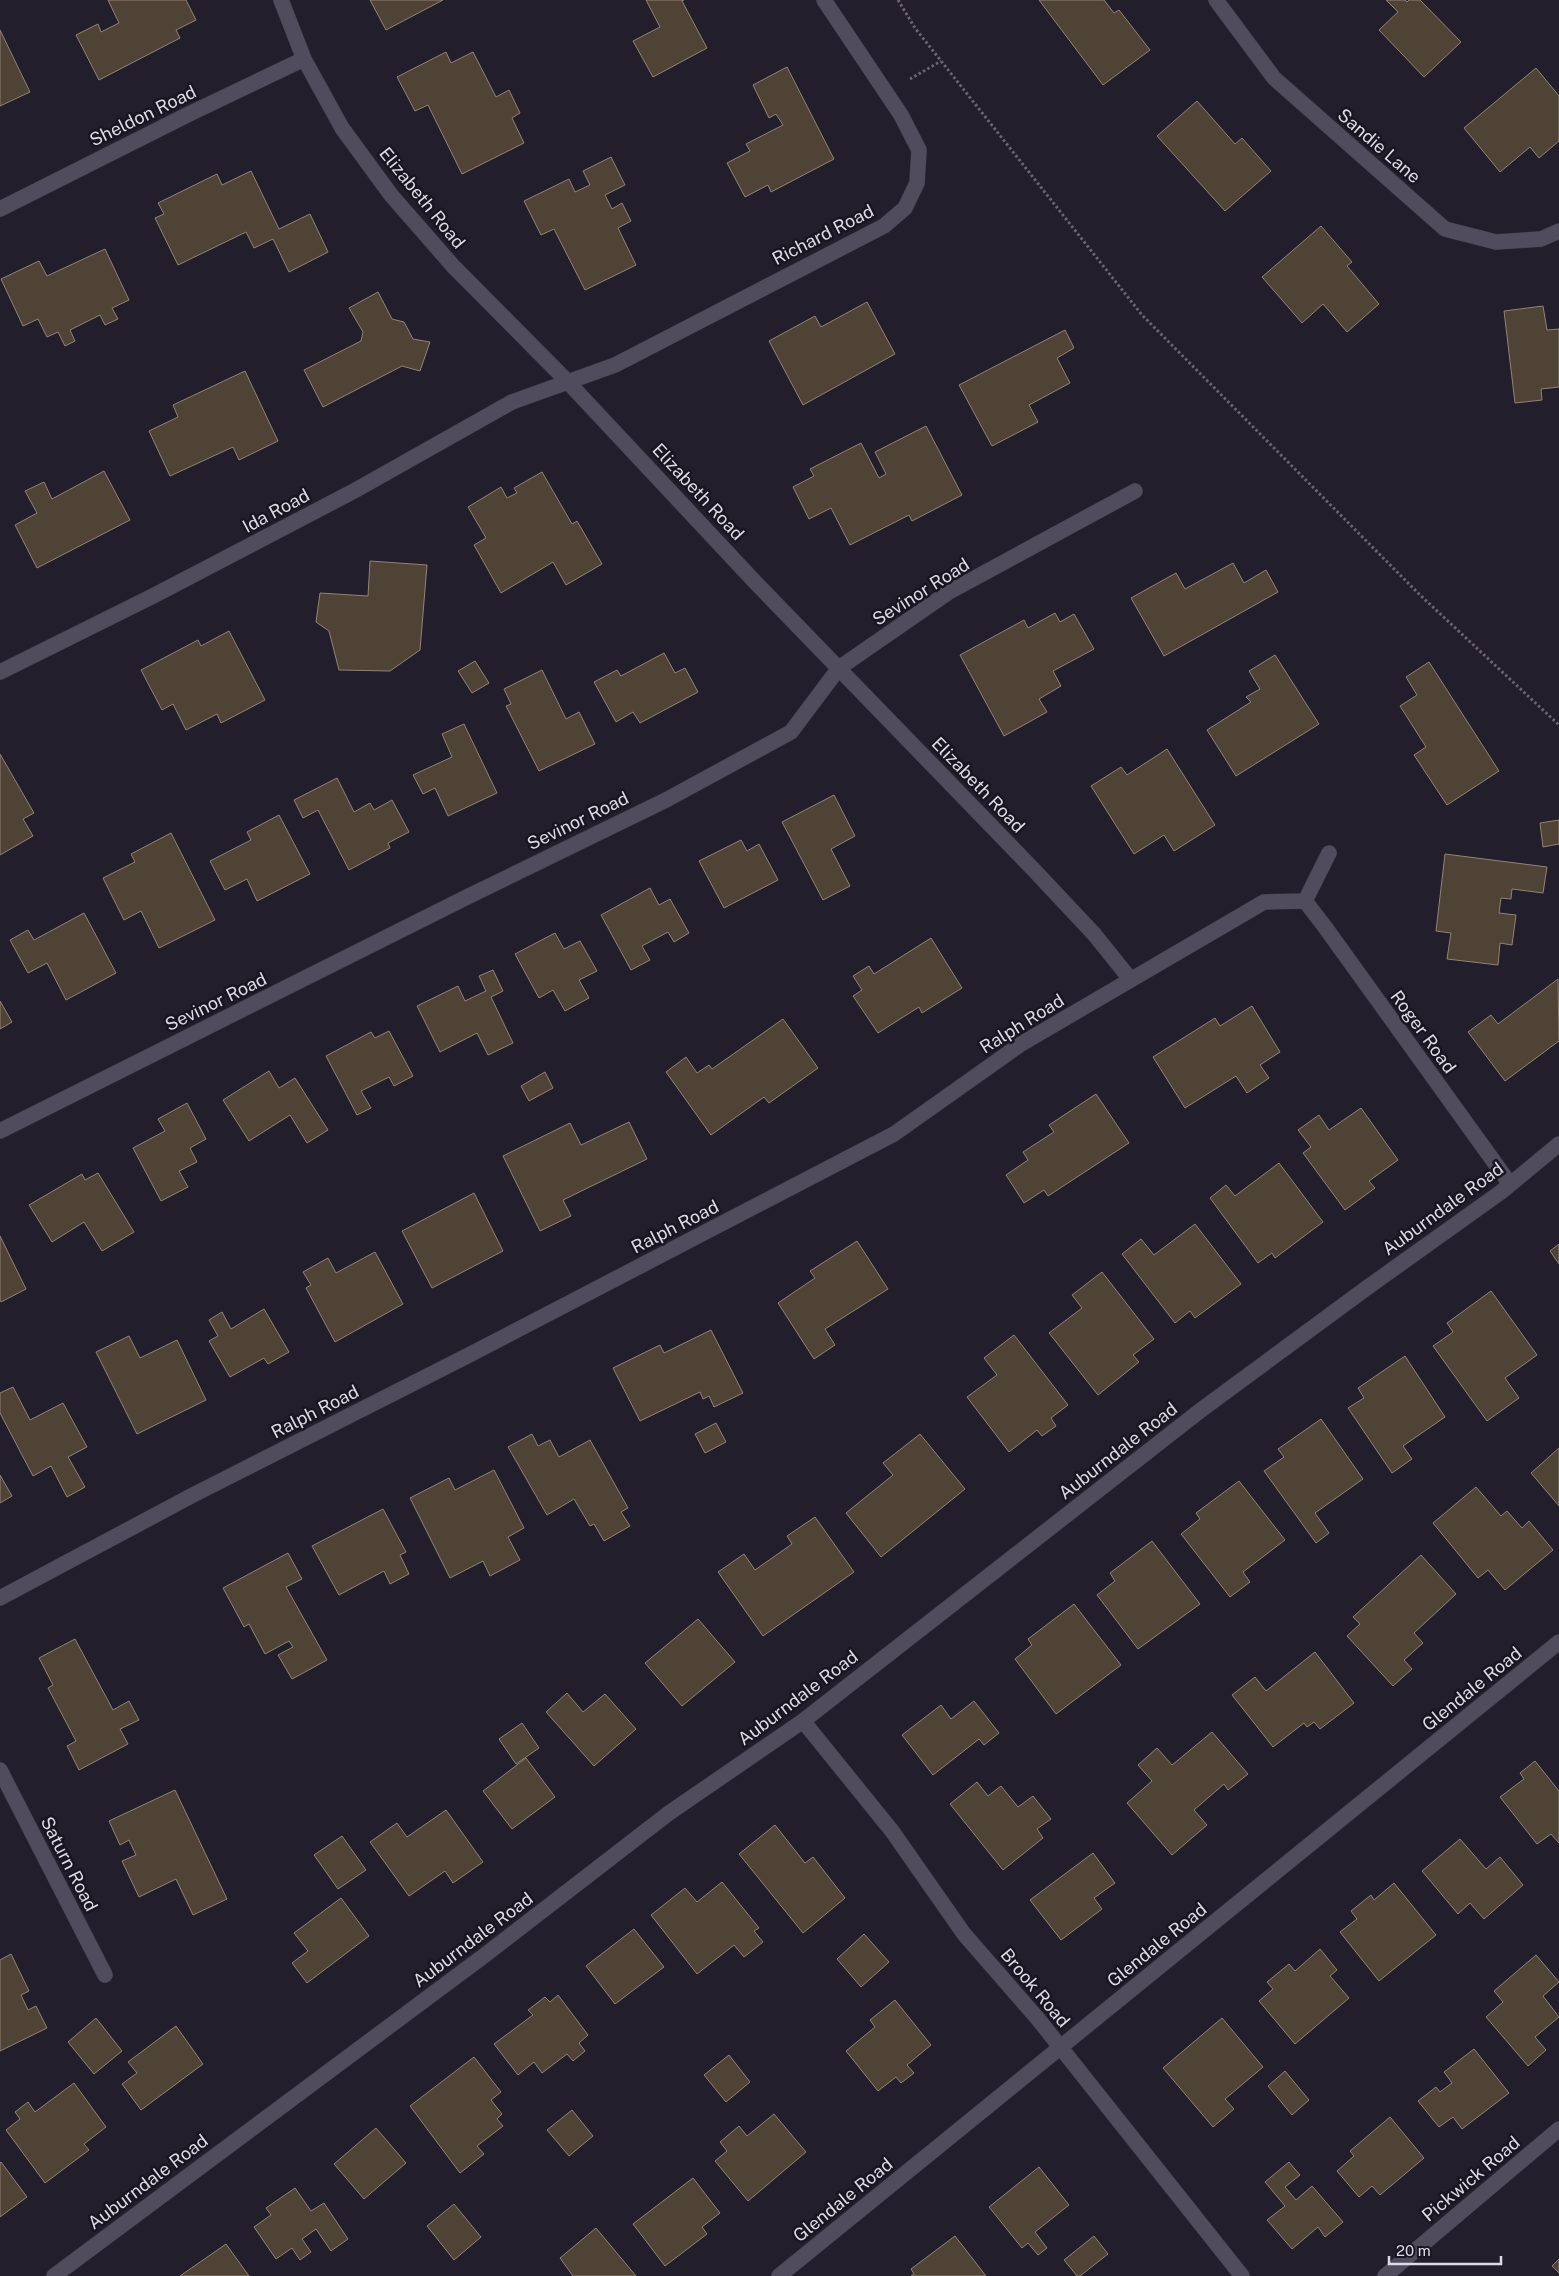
<svg xmlns="http://www.w3.org/2000/svg" width="1559" height="2276" font-family="'Public Sans',sans-serif">
<style>
.building{fill:#4f4336;stroke:#928476}
.lines{fill:none;stroke-linecap:round;stroke-linejoin:round}
.street-casing{stroke:#3f3b46;stroke-width:16}
.path{stroke:#6a6571;stroke-width:3;stroke-dasharray:2.5 2.5;stroke-linecap:butt}
.street{stroke:#514c5c;stroke-width:15}
.labels{text-anchor:middle;stroke-width:5;stroke-linejoin:round;paint-order:stroke}
.street-label{font-size:18px;fill:#dfdbe5;stroke:#191522}
</style>
<rect width="100%" height="100%" fill="#231e2c"/>
<!-- building -->
<path class="building" d="M108 0H186L196 20 176 30 180 38 99 80 76 35 98 24 101 32 119 23Z
M370 0H443L386 30Z
M646 0H684L682 1 707 48 653 77 633 41 660 27Z
M1039 0H1104L1114 13 1119 10 1150 50 1103 85Z
M1386 0H1405L1407 2 1409 0H1420L1461 42 1424 77 1379 30 1398 12Z
M0 30 30 92 0 106Z
M446 52 451 63 473 52 496 97 509 90 520 113 512 118 524 143 462 174 428 105 415 111 397 77Z
M787 67 834 159 771 192 768 185 745 197 727 163 750 151 746 144 783 125 776 114 769 118 753 85Z
M1536 68 1559 96V141L1539 158 1530 147 1500 172 1464 128Z
M1197 101 1235 144 1242 138 1271 171 1225 211 1157 136Z
M611 157 625 185 605 195 612 209 622 203 631 221 618 228 636 265 585 290 554 229 541 235 524 201 569 179 575 192 590 185 583 171Z
M251 171 279 229 310 214 328 252 289 272 273 239 254 248 246 232 178 265 155 218 164 214 158 203 217 174 222 185Z
M1321 226 1352 262 1347 266 1379 304 1347 332 1323 304 1302 323 1262 277Z
M105 249 129 300 112 308 118 319 105 325 100 315 70 330 75 341 65 346 58 332 47 337 38 319 23 326 1 279 39 261 47 276Z
M378 292 392 319 404 322 413 339 430 342 420 371 402 366 323 407 304 370 361 341 363 332 349 308Z
M867 302 895 354 803 405 769 341 815 316 821 327Z
M1543 306 1547 330 1559 329V387L1541 389 1542 400 1515 403 1504 311Z
M1065 330 1074 348 1057 358 1070 383 1029 405 1038 422 992 446 959 385Z
M245 371 278 441 239 460 233 447 170 476 149 431 178 417 173 405Z
M926 426 962 495 912 521 909 515 850 545 831 508 809 519 793 487 814 476 810 469 861 443 879 478 886 474 875 452Z
M104 471 130 520 37 568 15 525 37 513 25 491 44 482 52 499Z
M542 472 572 524 577 521 602 564 566 585 553 562 501 593 474 545 486 538 468 507 501 487 507 498 517 493 514 488Z
M370 561 427 565 420 650 390 671 339 670 329 631 316 622 320 593 368 596Z
M1233 563 1244 583 1266 570 1278 592 1164 656 1131 598 1176 573 1185 589Z
M1055 613 1060 622 1074 614 1094 649 1053 671 1061 686 1039 699 1047 712 1004 736 960 655 1024 620 1028 628Z
M229 631 265 700 221 723 217 714 186 730 173 704 162 710 141 670 198 640 201 646Z
M664 653 675 673 685 668 698 692 640 723 633 712 616 722 594 682 617 670 621 676Z
M1275 655 1319 724 1236 776 1207 730 1251 702 1246 697 1260 689 1249 671Z
M475 661 489 683 472 693 458 671Z
M1429 662 1499 771 1447 805 1414 755 1426 747 1400 706 1417 695 1406 677Z
M542 670 566 719 579 712 595 744 539 771 506 706 511 704 504 689Z
M464 724 497 793 448 816 435 788 423 794 413 775 452 757 442 734Z
M1167 749 1215 825 1174 851 1164 835 1134 854 1091 786 1121 767 1127 775Z
M0 754 34 813 23 819 33 836 0 855Z
M337 778 354 812 370 803 374 810 392 800 409 832 388 843 390 848 349 870 318 810 303 818 294 800Z
M834 795 855 836 831 849 850 886 823 900 782 822Z
M279 815 310 874 257 901 247 879 225 890 210 861 251 840 247 832Z
M1559 820V844L1543 847 1540 823Z
M171 833 215 920 159 948 141 911 124 920 103 878 135 862 131 854Z
M741 840 747 851 759 844 778 880 724 908 699 861Z
M1445 854 1547 867 1543 893 1512 889 1511 899 1501 898 1499 913 1516 915 1512 945 1500 943 1498 965 1447 959 1451 933 1436 931Z
M650 888 659 905 670 899 689 933 674 942 668 932 642 946 650 960 631 970 601 915Z
M84 913 116 973 66 1000 47 963 28 973 10 940 28 930 34 940Z
M555 933 564 949 580 941 597 971 579 980 589 998 565 1011 553 990 539 998 515 954Z
M931 938 962 988 922 1013 919 1007 878 1033 853 996 862 990 853 976 869 966 874 974Z
M493 970 503 991 491 997 513 1043 488 1055 477 1033 440 1052 417 1006 458 986 465 1001 486 991 479 976Z
M1558 979 1559 1041 1505 1081 1468 1032 1491 1015 1498 1024Z
M0 1001 12 1022 0 1029Z
M1252 1006 1280 1052 1260 1065 1269 1078 1247 1093 1236 1076 1185 1108 1153 1057 1215 1018 1220 1026Z
M783 1019 818 1068 769 1103 764 1097 711 1135 666 1072 686 1057 697 1073 709 1065 712 1069Z
M389 1031 413 1076 394 1086 389 1077 361 1091 371 1108 357 1115 326 1056 371 1032 375 1038Z
M269 1071 279 1088 295 1078 328 1130 307 1143 290 1115 249 1141 223 1100Z
M545 1072 553 1088 529 1101 521 1086Z
M1096 1094 1129 1143 1048 1196 1044 1190 1024 1203 1006 1175 1028 1160 1023 1152 1054 1132 1049 1125Z
M187 1103 206 1139 190 1148 197 1162 179 1171 188 1187 161 1201 133 1148 165 1131 158 1119Z
M1361 1108 1398 1160 1369 1181 1375 1188 1345 1210 1303 1153 1311 1147 1298 1130 1319 1115 1329 1130Z
M629 1122 647 1159 563 1200 571 1216 540 1231 503 1156 570 1123 581 1145Z
M1279 1163 1323 1222 1275 1258 1272 1253 1258 1263 1210 1198 1226 1185 1235 1196Z
M98 1173 134 1232 102 1251 84 1222 52 1242 29 1205 82 1174 85 1180Z
M474 1193 503 1251 432 1288 402 1231Z
M1195 1224 1241 1284 1195 1318 1190 1311 1175 1323 1122 1254 1141 1239 1154 1255Z
M0 1236 26 1289 1 1302 0 1300Z
M857 1241 888 1289 825 1329 835 1345 814 1359 778 1303 815 1278 810 1271Z
M1559 1244V1264L1550 1251Z
M375 1252 403 1304 335 1342 306 1288 311 1285 303 1272 328 1258 336 1273Z
M1102 1272 1154 1339 1133 1355 1139 1362 1098 1395 1049 1333 1082 1308 1072 1295Z
M1491 1291 1537 1355 1505 1378 1519 1398 1487 1421 1433 1346 1453 1332 1447 1323Z
M264 1309 289 1352 268 1364 264 1358 230 1377 209 1341 218 1336 209 1320 222 1312 231 1329Z
M711 1330 743 1393 714 1407 709 1396 703 1399 700 1392 640 1421 613 1368 660 1345 664 1353Z
M1014 1335 1068 1405 1051 1418 1056 1426 1042 1436 1037 1430 1009 1452 967 1397 997 1375 984 1358Z
M129 1336 140 1358 177 1340 206 1400 137 1434 96 1352Z
M1405 1356 1445 1417 1403 1446 1412 1459 1392 1473 1348 1408 1364 1398 1358 1388Z
M13 1387 30 1420 63 1403 87 1447 68 1457 85 1487 67 1497 51 1466 33 1476 0 1413V1393Z
M1321 1419 1363 1479 1315 1513 1329 1533 1316 1543 1264 1471 1284 1457 1278 1449Z
M716 1423 726 1442 705 1453 695 1434Z
M532 1434 538 1446 550 1440 559 1457 590 1440 628 1508 621 1512 630 1526 604 1541 594 1524 590 1526 574 1499 547 1515 508 1447Z
M920 1434 965 1489 881 1557 846 1513 893 1475 883 1463Z
M1559 1448V1506L1531 1473Z
M494 1470 524 1528 508 1537 520 1560 490 1576 483 1561 450 1578 410 1498 449 1478 455 1490Z
M0 1475 12 1496 0 1503Z
M1239 1481 1285 1540 1243 1572 1250 1582 1230 1597 1181 1534 1200 1519 1196 1513Z
M1476 1487 1501 1516 1507 1511 1522 1528 1529 1521 1553 1550 1505 1590 1488 1570 1478 1578 1433 1523Z
M383 1509 406 1552 400 1555 409 1574 390 1584 384 1571 339 1595 312 1546Z
M815 1517 854 1572 763 1636 718 1572 744 1554 755 1570 792 1544 787 1536Z
M1152 1541 1200 1604 1138 1649 1097 1595 1115 1581 1110 1573Z
M288 1553 302 1579 286 1587 327 1660 292 1679 278 1655 293 1647 289 1641 265 1654 249 1624 244 1627 223 1588Z
M1421 1555 1456 1594 1414 1633 1423 1643 1404 1660 1412 1669 1393 1686 1347 1636 1360 1624 1353 1617Z
M1074 1604 1121 1665 1056 1714 1015 1659 1032 1645 1028 1639Z
M698 1619 735 1662 682 1706 645 1663Z
M75 1639 113 1710 129 1701 139 1720 120 1729 128 1744 79 1770 67 1746 76 1741 48 1688 53 1685 39 1658Z
M1315 1652 1354 1703 1320 1729 1314 1722 1307 1727 1304 1723 1273 1747 1232 1695 1255 1677 1266 1691Z
M567 1693 583 1712 605 1694 636 1729 594 1766 546 1712Z
M974 1701 999 1733 984 1745 979 1739 933 1775 902 1735 941 1705 951 1719Z
M522 1723 539 1748 516 1764 499 1739Z
M1212 1732 1248 1774 1228 1790 1224 1784 1194 1810 1207 1825 1172 1855 1127 1803 1152 1781 1138 1765 1157 1748 1172 1765Z
M526 1758 555 1797 512 1829 483 1791Z
M1535 1761 1559 1791V1843L1551 1834 1537 1844 1500 1797 1524 1779 1520 1773Z
M977 1782 988 1796 1001 1786 1018 1807 1033 1796 1051 1819 1037 1829 1043 1838 1003 1870 950 1804Z
M175 1790 227 1899 193 1915 176 1879 139 1897 122 1861 136 1855 129 1840 120 1845 109 1821Z
M446 1810 483 1862 453 1883 445 1871 409 1896 370 1842 397 1823 407 1837Z
M775 1825 805 1863 813 1857 845 1898 803 1933 739 1854Z
M342 1836 366 1870 338 1889 314 1855Z
M1460 1839 1486 1869 1500 1857 1523 1885 1484 1919 1470 1903 1458 1914 1422 1871Z
M1093 1853 1115 1883 1094 1898 1102 1909 1061 1940 1030 1900Z
M722 1882 759 1928 754 1931 763 1942 744 1957 734 1945 697 1974 651 1915 685 1888 697 1902Z
M1394 1883 1436 1935 1379 1981 1340 1932 1357 1919 1351 1911 1371 1895 1374 1900Z
M341 1898 369 1936 307 1983 292 1963 308 1951 294 1933Z
M634 1929 664 1967 615 2004 586 1966Z
M864 1934 889 1962 861 1987 837 1959Z
M1320 1949 1337 1970 1330 1976 1349 1998 1295 2044 1259 2001 1273 1989 1267 1982 1289 1964 1295 1971Z
M11 1954 29 1991 21 1995 28 2010 36 2006 47 2028 0 2051V1960Z
M1536 1955 1559 1982 1543 1996 1559 2017 1535 2037 1546 2050 1528 2066 1486 2017 1503 2002 1494 1991Z
M558 1995 588 2035 579 2043 585 2051 573 2061 567 2054 542 2073 534 2062 518 2075 494 2044 533 2015 528 2010 545 1997 550 2002Z
M895 2000 931 2045 907 2065 914 2073 901 2083 896 2077 878 2091 846 2051 875 2027 870 2020Z
M96 2018 122 2051 94 2074 68 2042Z
M1222 2018 1263 2067 1225 2099 1234 2109 1213 2127 1163 2068Z
M176 2026 203 2064 141 2110 122 2084 137 2073 128 2062Z
M1474 2049 1509 2093 1462 2129 1453 2117 1439 2127 1418 2101 1436 2087 1440 2092 1452 2083 1444 2072Z
M729 2055 750 2082 726 2102 704 2075Z
M474 2057 501 2092 491 2100 502 2114 497 2119 503 2126 477 2146 484 2154 460 2173 410 2106Z
M1285 2071 1309 2100 1292 2115 1268 2086Z
M74 2083 106 2127 84 2144 89 2150 45 2183 6 2130 20 2119 15 2112 28 2102 35 2112Z
M572 2110 593 2136 569 2156 547 2130Z
M774 2114 806 2152 748 2201 715 2161 727 2151 720 2142 739 2126 747 2136Z
M1390 2117 1424 2158 1380 2195 1372 2186 1359 2197 1337 2171 1354 2156 1350 2151Z
M376 2128 406 2163 364 2199 334 2164Z
M1 2162 27 2197 0 2217V2163Z
M1289 2162 1300 2175 1285 2187 1296 2200 1312 2186 1343 2222 1325 2237 1318 2227 1292 2249 1267 2220 1285 2206 1265 2182Z
M1039 2167 1069 2205 1035 2232 1047 2248 1038 2255 1028 2243 1022 2248 989 2207Z
M693 2178 720 2213 702 2227 707 2234 665 2266 633 2224Z
M295 2188 311 2211 324 2203 348 2239 331 2251 316 2229 302 2239 311 2252 300 2260 292 2248 276 2259 254 2227 271 2215 266 2208Z
M454 2204 481 2237 454 2260 427 2226Z
M596 2228 636 2276H573L560 2258Z
M955 2236 986 2276H911L914 2274 911 2269Z
M1094 2236 1108 2254 1080 2276H1077L1064 2260Z
M226 2244 249 2276H180Z
M1559 2259V2273L1552 2266Z"/>
<g class="lines">
<defs>
<path id="street" d="M281 0 304 59 342 128 391 195 453 266 566 380 755 582 1033 869 1094 934 1131 980
M1216 0 1274 78 1445 229 1496 242 1541 239 1559 231
M0 209 187 115 304 59
M0 672 153 596 354 491 512 402 615 365 884 226 905 208 917 183 919 150 901 115 824 0
M1305 901 1325 927 1510 1184
M0 1131 467 897 666 800 791 732 839 668 949 592 1135 491
M0 1598 193 1495 469 1355 894 1134 1021 1044 1264 902 1305 901 1329 853
M803 1721 892 1831 964 1934 1038 2019 1242 2276
M0 1770 105 1975
M54 2276 485 1955 669 1813 803 1721 1201 1410 1368 1287 1501 1192 1559 1144
M779 2276 1559 1642
M1385 2276 1559 2129"/>
</defs>
<!-- street casing -->
<use href="#street" class="street-casing"/>
<!-- path -->
<path class="path" d="M898 0 915 28 1142 315 1419 594 1559 725
M910 79 941 61"/>
<!-- street -->
<use href="#street" class="street"/>
</g>
<g class="labels">
<!-- street labels -->
<g class="street-label">
<text transform="translate(143 116) rotate(-26)" y="6">Sheldon Road</text>
<text transform="translate(1379 146) rotate(41)" y="6">Sandie Lane</text>
<text transform="translate(422 198) rotate(51)" y="6">Elizabeth Road</text>
<text transform="translate(823 235) rotate(-27)" y="6">Richard Road</text>
<text transform="translate(698 492) rotate(47)" y="6">Elizabeth Road</text>
<text transform="translate(276 511) rotate(-28)" y="6">Ida Road</text>
<text transform="translate(921 592) rotate(-32)" y="6">Sevinor Road</text>
<text transform="translate(978 785) rotate(46)" y="6">Elizabeth Road</text>
<text transform="translate(578 821) rotate(-26)" y="6">Sevinor Road</text>
<text transform="translate(216 1002) rotate(-26)" y="6">Sevinor Road</text>
<text transform="translate(1022 1024) rotate(-32)" y="6">Ralph Road</text>
<text transform="translate(1423 1032) rotate(54)" y="6">Roger Road</text>
<text transform="translate(1443 1209) rotate(-36)" y="6">Auburndale Road</text>
<text transform="translate(675 1227) rotate(-27)" y="6">Ralph Road</text>
<text transform="translate(315 1412) rotate(-27)" y="6">Ralph Road</text>
<text transform="translate(1118 1451) rotate(-38)" y="6">Auburndale Road</text>
<text transform="translate(1472 1689) rotate(-39)" y="6">Glendale Road</text>
<text transform="translate(798 1698) rotate(-37)" y="6">Auburndale Road</text>
<text transform="translate(69 1864) rotate(63)" y="6">Saturn Road</text>
<text transform="translate(473 1940) rotate(-37)" y="6">Auburndale Road</text>
<text transform="translate(1157 1945) rotate(-39)" y="6">Glendale Road</text>
<text transform="translate(1035 1988) rotate(50)" y="6">Brook Road</text>
<text transform="translate(1471 2179) rotate(-40)" y="6">Pickwick Road</text>
<text transform="translate(148 2182) rotate(-37)" y="6">Auburndale Road</text>
<text transform="translate(843 2200) rotate(-39)" y="6">Glendale Road</text>
</g>
</g>
<!-- scale -->
<path d="M1389 2256v8h112v-8" fill="none" stroke="#dfdbe5" stroke-width="2.5"/>
<text x="1396" y="2256" font-size="15" fill="#dfdbe5" stroke="#191522" stroke-width="4" paint-order="stroke">20 m</text>
</svg>
